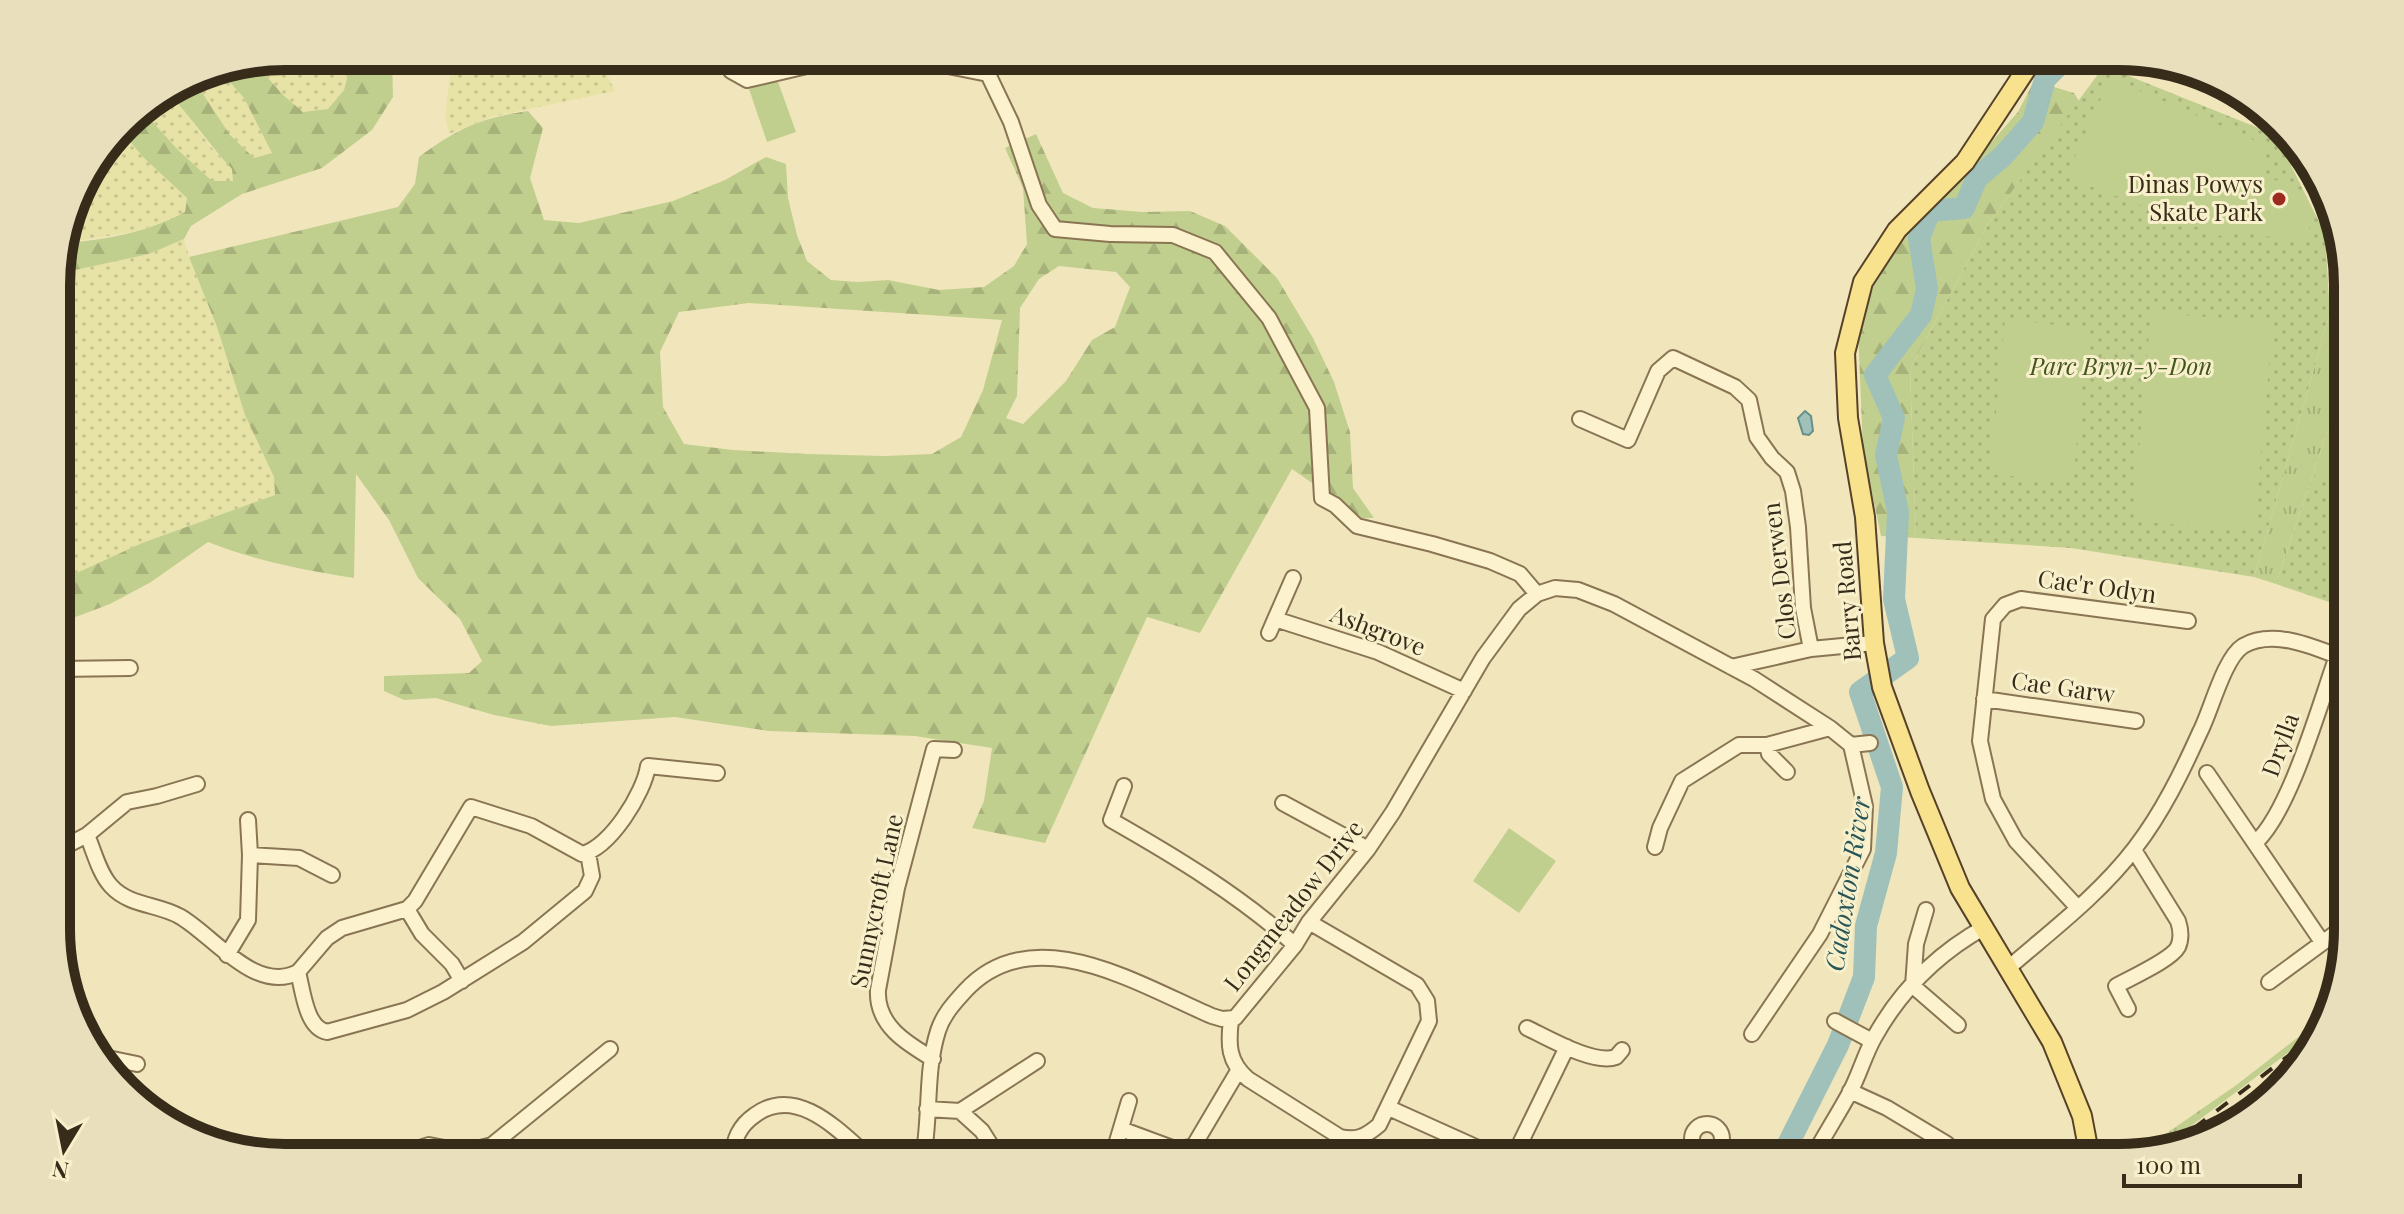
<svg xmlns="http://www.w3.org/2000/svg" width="2404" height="1214" font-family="'Playfair Display',serif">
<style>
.farmland{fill:url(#farmland-dots)}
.grass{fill:url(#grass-tufts)}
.forest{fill:url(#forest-firs);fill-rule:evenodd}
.park{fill:url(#park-dots)}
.pitch{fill:#c1cf8e}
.water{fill:#9fc1ba;stroke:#668f89;stroke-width:2}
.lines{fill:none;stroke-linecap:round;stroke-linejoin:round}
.river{stroke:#9fc1ba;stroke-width:22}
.minor-casing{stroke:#897553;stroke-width:18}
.major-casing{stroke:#564229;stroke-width:22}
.minor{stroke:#fcf2ce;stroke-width:14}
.major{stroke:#f9e28e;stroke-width:18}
.rail{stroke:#372b1a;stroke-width:4;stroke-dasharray:14 14;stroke-linecap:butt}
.poi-dot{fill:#9d2a1f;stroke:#f8efcb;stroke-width:3}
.labels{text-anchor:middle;stroke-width:6;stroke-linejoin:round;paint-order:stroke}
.poi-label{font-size:24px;fill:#372b1a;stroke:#f8efcb;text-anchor:end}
.park-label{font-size:24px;font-style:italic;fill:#42551f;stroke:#f8efcb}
.street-label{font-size:24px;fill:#372b1a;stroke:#f8efcb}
.water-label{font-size:26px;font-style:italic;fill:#285658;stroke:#f8efcb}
.rim{fill:none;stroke:#372b1a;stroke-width:10}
</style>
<defs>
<pattern id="farmland-dots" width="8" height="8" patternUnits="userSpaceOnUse" patternTransform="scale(2)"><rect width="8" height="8" fill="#e7e3a7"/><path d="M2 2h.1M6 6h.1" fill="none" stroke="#c7c38f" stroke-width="1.8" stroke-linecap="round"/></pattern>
<pattern id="grass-tufts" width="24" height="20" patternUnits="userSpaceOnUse" patternTransform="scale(2)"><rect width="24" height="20" fill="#c1cf8e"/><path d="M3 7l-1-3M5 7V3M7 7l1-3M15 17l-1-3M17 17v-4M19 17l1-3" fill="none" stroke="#a6b27a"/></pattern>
<pattern id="forest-firs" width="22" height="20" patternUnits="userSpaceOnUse" patternTransform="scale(2)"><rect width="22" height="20" fill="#c1cf8e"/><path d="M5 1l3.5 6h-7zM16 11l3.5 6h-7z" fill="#a6b27a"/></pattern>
<pattern id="park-dots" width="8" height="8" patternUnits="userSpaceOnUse" patternTransform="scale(2)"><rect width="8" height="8" fill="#c1cf8e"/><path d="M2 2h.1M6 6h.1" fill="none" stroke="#a6b27a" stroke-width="1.8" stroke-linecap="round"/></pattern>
</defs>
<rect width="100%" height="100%" fill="#f1e6bb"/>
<!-- farmland -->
<path class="farmland" d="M285 56H353L344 90 328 109 302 112 283 95 254 62Z
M452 56H608L600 61 615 91 491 117 449 134 445 117Z
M218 69 244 98 272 153 254 158 230 135 192 77Z
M167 92 183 108 209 145 233 169V181L212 182 178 150 141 109Z
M120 130 144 158 187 198 185 212 169 221 133 232 64 243 80 183Z
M184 239 189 257 217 327 245 415 274 477 275 495 142 543 57 582V274L149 254Z"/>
<!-- grass -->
<path class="grass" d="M2055 56H2118C2093 72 2078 90 2055 56Z
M2164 66 2220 79 2257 110Z
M2330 313 2338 330 2346 335V387L2330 423 2276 584 2254 577Z
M2328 1014 2326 1024 2162 1148 2134 1158H2109L2125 1146H2148L2235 1086Z
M2286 1074 2247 1119 2210 1132Z"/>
<!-- forest -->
<path class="forest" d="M353 56H392L393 97 372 130 322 168 242 194 191 226 184 239 149 254 57 274 64 243C105 240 149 232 185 212L187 198 144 158 120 130 134 113 141 109 178 150 212 181H233L232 169C209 145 191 116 167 92L192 77 230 135 254 158 272 153 244 98 218 69 254 62 283 95 303 112 328 109 344 90Z
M2034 81 2074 93 2079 101 1988 224 1910 369 1916 538 1881 536 1863 450 1858 330 1885 254 1952 186 2018 112Z
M528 111 543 128 530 178 544 220 579 223 673 201 725 180 766 157 786 164 788 198 797 235 807 261 831 280 858 282 888 280 939 290 984 287 1014 266 1027 244 1023 188 1005 148 1036 134 1063 193 1093 208 1143 212 1190 211 1225 226 1277 278 1313 338 1334 382 1350 432 1353 488 1374 518H1362L1292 469 1200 633 1147 617 1045 843 972 828 984 801 992 748 915 736 769 731 675 717 551 726 494 715 436 698 404 700 384 691V676L469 673 482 661 460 619 418 578 389 520 356 474 354 578C303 570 256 561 208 542L151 582 110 604 57 624V582L142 543 275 495 274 477 245 415 217 327 189 257 398 207 415 184 419 157C457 129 480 118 528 111ZM1059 266 1116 272 1130 287 1115 327 1092 340 1066 381 1023 424 1006 418 1017 396 1020 308 1039 279ZM749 303 1002 320 983 390 961 437 932 454 885 456 807 454 733 450 684 444 663 407 660 352 679 312Z"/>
<!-- park -->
<path class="park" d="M2104 66 2276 135 2325 234 2330 313 2254 577 2071 548 1916 538 1910 369 1988 224Z
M2346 387 2347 608 2276 584 2330 423Z"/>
<!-- pitch -->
<path class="pitch" d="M2110 78 2270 147 2229 239 2066 177Z
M777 79 796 132 767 142 749 89Z
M2262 178 2295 183 2312 216 2306 244 2241 231Z
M2151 312 2273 323 2254 531 2133 521Z
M2005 320 2088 328 2073 482 1990 474Z
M2330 423 2347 427V488L2314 479Z
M1509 828 1556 861 1519 913 1473 881Z"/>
<!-- water -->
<path class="water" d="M1805 411 1811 416 1813 431 1809 435 1803 434 1798 418Z"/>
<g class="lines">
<!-- river -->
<path class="river" d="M1781 1158 1838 1045 1864 977 1866 926 1886 853 1892 787 1860 692 1908 658 1894 599 1898 512 1886 455 1894 418 1875 375 1921 315 1927 289 1919 238 1930 211 1964 208 1977 178 2003 156 2033 122 2045 79 2068 56"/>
<defs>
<path id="minor" d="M723 56 731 71 747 80 849 56 938 64 988 74 1011 122 1039 205 1055 229 1110 234 1173 235 1215 252 1269 318 1317 408 1322 498 1335 505 1357 526 1432 544 1490 561 1520 574 1537 594
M1580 419 1628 440 1658 371 1673 358 1735 387 1749 400 1757 437 1772 458 1787 472 1793 491 1798 527 1803 608 1811 649
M1275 619 1378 652 1464 691
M1269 633 1293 578
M1731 667 1811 649 1874 643
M57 669 130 668
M1984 699 2136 721
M1767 745 1769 754 1787 772
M2207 773 2322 942
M1124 786 1111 820C1176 857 1239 895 1295 945
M1283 803 1368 849
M87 835C94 851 99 873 111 886 129 906 158 904 179 916 211 933 255 995 298 972L327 938 342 928 407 909 415 901 471 807 531 826 582 854C610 848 644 793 648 766L717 773
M2255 843C2290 812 2320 703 2337 656
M1655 847 1660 828 1682 781 1739 745H1767L1830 728
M58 850 87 835 127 802 157 796 197 784
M250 855 299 858 332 875
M2078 908 2016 841 1993 799 1980 741 1993 619 2005 605 2021 599 2188 621
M407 909 422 934 452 964 462 981
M1926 910 1916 944 1913 986 1958 1025
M227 955 248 920 250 855 248 820
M2007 969C2051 931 2099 895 2135 848 2162 813 2182 772 2200 732 2211 711 2224 658 2243 646 2274 628 2317 648 2347 660
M298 972C303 991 306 1028 327 1032L407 1010 443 992 523 942 585 891 592 876 588 853
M2269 982 2348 924
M2128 1009 2116 986C2130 978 2171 960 2178 947 2182 938 2181 930 2178 921L2134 850
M1231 1020C1228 1044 1228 1062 1248 1079L1340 1137C1357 1141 1366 1136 1379 1125L1429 1021 1427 1001 1417 985 1309 922
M1835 1021 1872 1041
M1527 1028C1548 1038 1594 1065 1616 1057L1622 1050
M1752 1034 1820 934 1863 849 1865 806 1851 745
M98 1056 137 1064
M933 1059C906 1043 876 1025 878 990L897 888 934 749 954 750
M1850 1091 1887 1108 1947 1144
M1389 1108 1500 1158
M927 1109 960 1111 982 1131 999 1158
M960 1111 1037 1061
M1692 1139a15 15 0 1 1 30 0a15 15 0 1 1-30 0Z
M1121 1129 1175 1149 1193 1147 1238 1071
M388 1158 429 1145 465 1152 492 1145 610 1049
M732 1158C734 1139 739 1126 755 1115 797 1084 840 1132 870 1158
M923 1158C931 1116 925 1072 938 1031 943 1015 954 1003 965 991 1033 917 1139 985 1212 1016L1222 1019 1235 1018 1295 945 1309 922 1368 849 1393 812 1483 658 1519 609 1537 594 1555 588 1578 590 1614 604 1754 679 1830 728 1851 745 1870 743
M1112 1158 1129 1101
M1346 1158 1349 1139
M1513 1158 1567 1047
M1812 1158C1824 1136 1837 1116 1849 1094 1859 1076 1864 1056 1874 1038 1900 991 1938 953 1985 927
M1998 1158H2004"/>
<path id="major" d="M2035 56 1965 162 1897 230 1863 282 1845 353 1848 418 1865 517 1874 643 1882 687 1920 791 1960 888 2052 1042 2082 1116 2090 1158"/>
</defs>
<!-- minor casing -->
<use href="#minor" class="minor-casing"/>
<!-- major casing -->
<use href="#major" class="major-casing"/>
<!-- minor -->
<use href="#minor" class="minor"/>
<!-- major -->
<use href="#major" class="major"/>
<!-- rail -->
<path class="rail" d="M2172 1145 2325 1028"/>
</g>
<!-- markers -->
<circle class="poi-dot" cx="2279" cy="199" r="8"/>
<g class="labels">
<!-- poi labels -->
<g class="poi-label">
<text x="2263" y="193">Dinas Powys<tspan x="2263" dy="28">Skate Park</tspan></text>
</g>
<!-- park labels -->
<g class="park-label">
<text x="2121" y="375">Parc Bryn-y-Don</text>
</g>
<!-- street labels -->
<g class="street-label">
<text transform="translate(1780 571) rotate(-97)" y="8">Clos Derwen</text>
<text transform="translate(2097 587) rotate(8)" y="8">Cae'r Odyn</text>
<text transform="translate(1848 601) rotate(-95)" y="8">Barry Road</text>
<text transform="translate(1378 631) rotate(21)" y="8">Ashgrove</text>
<text transform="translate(2063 688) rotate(8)" y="8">Cae Garw</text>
<text transform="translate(2281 745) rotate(-70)" y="8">Drylla</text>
<text transform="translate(877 901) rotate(-78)" y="8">Sunnycroft Lane</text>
<text transform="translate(1294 906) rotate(-52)" y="8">Longmeadow Drive</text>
</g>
<!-- water labels -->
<g class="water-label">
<text transform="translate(1848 884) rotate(-81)" y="9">Cadoxton River</text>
</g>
</g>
<!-- crop -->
<path d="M0 0H2404V1214H0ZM285 70H2119A215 215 0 0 1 2334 285V929A215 215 0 0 1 2119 1144H285A215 215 0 0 1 70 929V285A215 215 0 0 1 285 70Z" fill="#e9dfbd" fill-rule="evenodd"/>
<path class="rim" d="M285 70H2119A215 215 0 0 1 2334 285V929A215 215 0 0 1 2119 1144H285A215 215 0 0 1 70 929V285A215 215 0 0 1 285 70Z"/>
<!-- north arrow -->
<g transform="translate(64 1150) rotate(190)" stroke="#f8efcb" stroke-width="6" paint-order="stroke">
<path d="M0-6L14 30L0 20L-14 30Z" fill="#372b1a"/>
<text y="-12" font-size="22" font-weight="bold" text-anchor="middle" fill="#372b1a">N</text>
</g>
<!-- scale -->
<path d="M2124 1174v12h176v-12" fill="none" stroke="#372b1a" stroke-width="4"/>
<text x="2136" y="1174" font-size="24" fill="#372b1a" stroke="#f8efcb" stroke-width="6" paint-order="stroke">100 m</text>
</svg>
